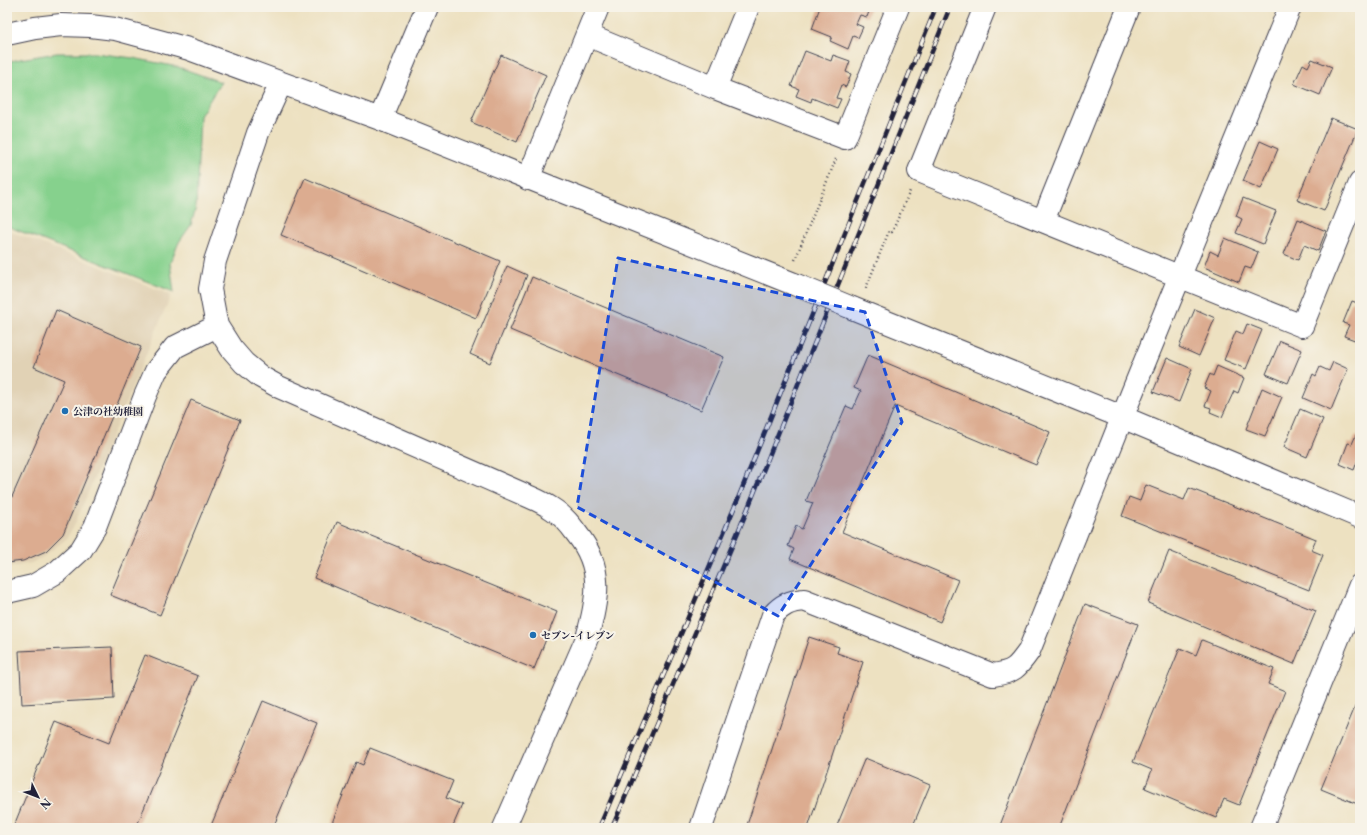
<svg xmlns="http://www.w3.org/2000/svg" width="1367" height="835" font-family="'Libre Caslon Text','Noto Serif JP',serif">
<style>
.built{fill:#e1d2b5}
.green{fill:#86d18d;stroke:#547a64}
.building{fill:#dcac90}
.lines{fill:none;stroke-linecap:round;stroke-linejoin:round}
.minor-casing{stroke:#403f4f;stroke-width:24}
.path{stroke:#403f4f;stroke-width:2.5;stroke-dasharray:1 3;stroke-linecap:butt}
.minor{stroke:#fff;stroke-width:22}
.rail-casing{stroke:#22223b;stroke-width:4.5}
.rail{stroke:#f7f3e8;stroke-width:3;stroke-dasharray:9;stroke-linecap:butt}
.minor-bridge-casing{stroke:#403f4f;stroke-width:24;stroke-linecap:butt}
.minor-bridge{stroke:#fff;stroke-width:22}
.marked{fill:#1d4ed8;fill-opacity:0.2;stroke:#1d4ed8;stroke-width:3;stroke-dasharray:8 5;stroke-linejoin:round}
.poi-dot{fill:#1f6fb2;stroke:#f7f3e8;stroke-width:1.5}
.labels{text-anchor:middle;stroke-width:4;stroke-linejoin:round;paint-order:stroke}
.poi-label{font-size:10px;font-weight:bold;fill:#22223b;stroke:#f7f3e8;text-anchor:start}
</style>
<rect width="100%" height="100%" fill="#f7f3e8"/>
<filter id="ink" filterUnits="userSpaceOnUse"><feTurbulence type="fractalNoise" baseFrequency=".025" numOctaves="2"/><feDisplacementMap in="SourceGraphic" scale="8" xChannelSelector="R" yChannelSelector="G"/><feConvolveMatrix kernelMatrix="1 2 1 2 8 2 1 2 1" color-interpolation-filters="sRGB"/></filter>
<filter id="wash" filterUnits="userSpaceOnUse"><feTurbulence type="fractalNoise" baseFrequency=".012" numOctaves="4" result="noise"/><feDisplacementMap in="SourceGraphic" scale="16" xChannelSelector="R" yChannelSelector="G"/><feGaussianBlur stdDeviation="0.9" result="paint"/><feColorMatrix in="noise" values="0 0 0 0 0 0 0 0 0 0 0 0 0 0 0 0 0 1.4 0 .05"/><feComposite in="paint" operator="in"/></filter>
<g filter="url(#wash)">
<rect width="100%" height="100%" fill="#ede1c1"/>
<!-- built -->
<path class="built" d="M7 230 171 295 74 526 66 539 43 557 31 563 7 568Z"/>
<!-- green -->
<path class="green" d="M57 53H95L133 58 178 67 221 82 200 116 196 207 191 225 179 242 170 263 174 292 7 226V62L20 59Z"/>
<g id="blocks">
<!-- building -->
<path class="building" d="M820 7H867L870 9 867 17 860 15 856 24 863 27 858 38 853 36 848 49 830 41 832 37 812 29Z
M805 51 831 61 833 55 850 61 846 72 851 74 846 87 841 85 836 98 841 99 837 108 812 98 811 102 796 96 799 89 791 86Z
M501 55 546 75 517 142 471 122Z
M1312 59 1332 67 1320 95 1294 84 1303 64 1308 67Z
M1331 118 1358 129 1324 211 1297 200Z
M1260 141 1278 149 1261 189 1243 181Z
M305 178 500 261 476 318 281 235Z
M1243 198 1276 211 1263 244 1236 233 1242 219 1236 216Z
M1298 219 1326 231 1318 251 1304 245 1298 260 1284 254Z
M1225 238 1258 252 1251 269 1245 267 1239 282 1204 267 1210 251 1218 255Z
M507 266 527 275 490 363 470 354Z
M532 277 724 357 701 410 510 330Z
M1352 301 1360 304V342L1344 336 1349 325 1343 323Z
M1195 309 1215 318 1199 356 1179 347Z
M56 310 141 347 63 534 46 551 23 561 7 563V501L11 499 64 380 34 367Z
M1247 324 1262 330 1246 369 1224 360 1236 331 1243 334Z
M1280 341 1302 350 1288 383 1266 374Z
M868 355 1050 432 1036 465 895 406 842 532 958 580 940 622 790 559 794 549 788 546 796 526 802 529 813 503 806 501 846 406 853 409 861 391 854 388Z
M1167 358 1192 369 1179 402 1153 392Z
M1333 362 1348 369 1331 410 1303 398 1313 374 1316 376 1320 367 1329 371Z
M1217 366 1244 378 1238 393 1234 391 1222 417 1210 412 1211 408 1205 406 1211 391 1204 388 1210 374 1213 376Z
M1262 388 1282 397 1265 436 1246 429Z
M191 400 240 420 160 615 110 595Z
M1300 409 1323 419 1307 457 1284 447Z
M1356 435 1360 437V463L1357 462 1354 470 1340 464 1348 443 1352 444Z
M1146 485 1184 500 1189 488 1316 539 1311 550 1323 555 1309 590 1122 516 1129 497 1140 501Z
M337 522 557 612 534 669 314 578Z
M1169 551 1316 611 1294 664 1148 603Z
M1085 604 1138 624 1059 828H999Z
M809 637 839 647 837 653 863 662 808 828H746Z
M1202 640 1274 669 1268 684 1285 691 1239 805 1224 799 1216 818 1145 788 1152 770 1133 762 1180 648 1196 655Z
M112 647 114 699 22 704 19 651Z
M145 655 198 676 136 828H13L56 722 109 743Z
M1360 695V805L1321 789Z
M263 701 317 723 273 828H210Z
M370 748 453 781 446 798 462 805 452 828H330L356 762 363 765Z
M865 758 930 785 912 828H836Z"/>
</g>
</g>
<g filter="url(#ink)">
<use href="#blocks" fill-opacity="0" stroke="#403f4f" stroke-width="1"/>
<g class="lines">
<defs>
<path id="minor" d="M985 7 919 171 1302 326 1360 183
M7 34 35 28 61 25 90 26 115 29 189 49 380 119 794 284
M587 35 715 88 748 7
M281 83 258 133 215 261 210 289 217 326 231 348 244 363 261 377 279 387 530 497C537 500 545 504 551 508 561 514 570 524 577 534 604 568 598 599 587 638L504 828
M715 88 845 138 898 7
M380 119 427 7
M528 179 598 7
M1043 221 1129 7
M852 308 1122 417 1360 517
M7 592 33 586 57 572 81 550 95 527 145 396 156 371 175 347 217 326
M701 828 773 615C782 605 790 601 804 600L993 675C1014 672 1017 668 1029 651L1132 393 1290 7
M1261 828 1360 585"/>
</defs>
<!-- minor casing -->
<use href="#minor" class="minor-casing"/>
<!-- path -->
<path class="path" d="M795 260 836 159
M866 288 889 231 892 232 910 191"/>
<!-- minor -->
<use href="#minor" class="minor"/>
<defs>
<path id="rail" d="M599 828 735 506 936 7
M612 828 746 513 950 7"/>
</defs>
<!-- rail casing -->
<use href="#rail" class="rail-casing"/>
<!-- rail -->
<use href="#rail" class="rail"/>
<defs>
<path id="minor-bridge" d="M794 284 852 308"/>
</defs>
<!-- minor-bridge casing -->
<use href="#minor-bridge" class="minor-bridge-casing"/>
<!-- minor-bridge -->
<use href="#minor-bridge" class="minor-bridge"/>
</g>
</g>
<!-- marked area -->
<path class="marked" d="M618 258 865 312 902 422 778 616 577 507Z"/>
<!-- markers -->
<g class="poi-dot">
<circle cx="65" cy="411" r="4"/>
<circle cx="533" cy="635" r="4"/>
</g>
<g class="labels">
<!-- poi labels -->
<g class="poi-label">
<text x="73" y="415">公津の社幼稚園</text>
<text x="541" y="639">セブン-イレブン</text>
</g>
</g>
<!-- margin -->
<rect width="1367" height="835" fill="none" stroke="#f7f3e8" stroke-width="24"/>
<!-- north arrow -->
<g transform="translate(38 797) rotate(133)" stroke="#f7f3e8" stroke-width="3" paint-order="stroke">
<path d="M0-3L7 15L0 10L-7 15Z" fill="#22223b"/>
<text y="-6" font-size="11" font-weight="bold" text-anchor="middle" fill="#22223b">N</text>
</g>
</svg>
